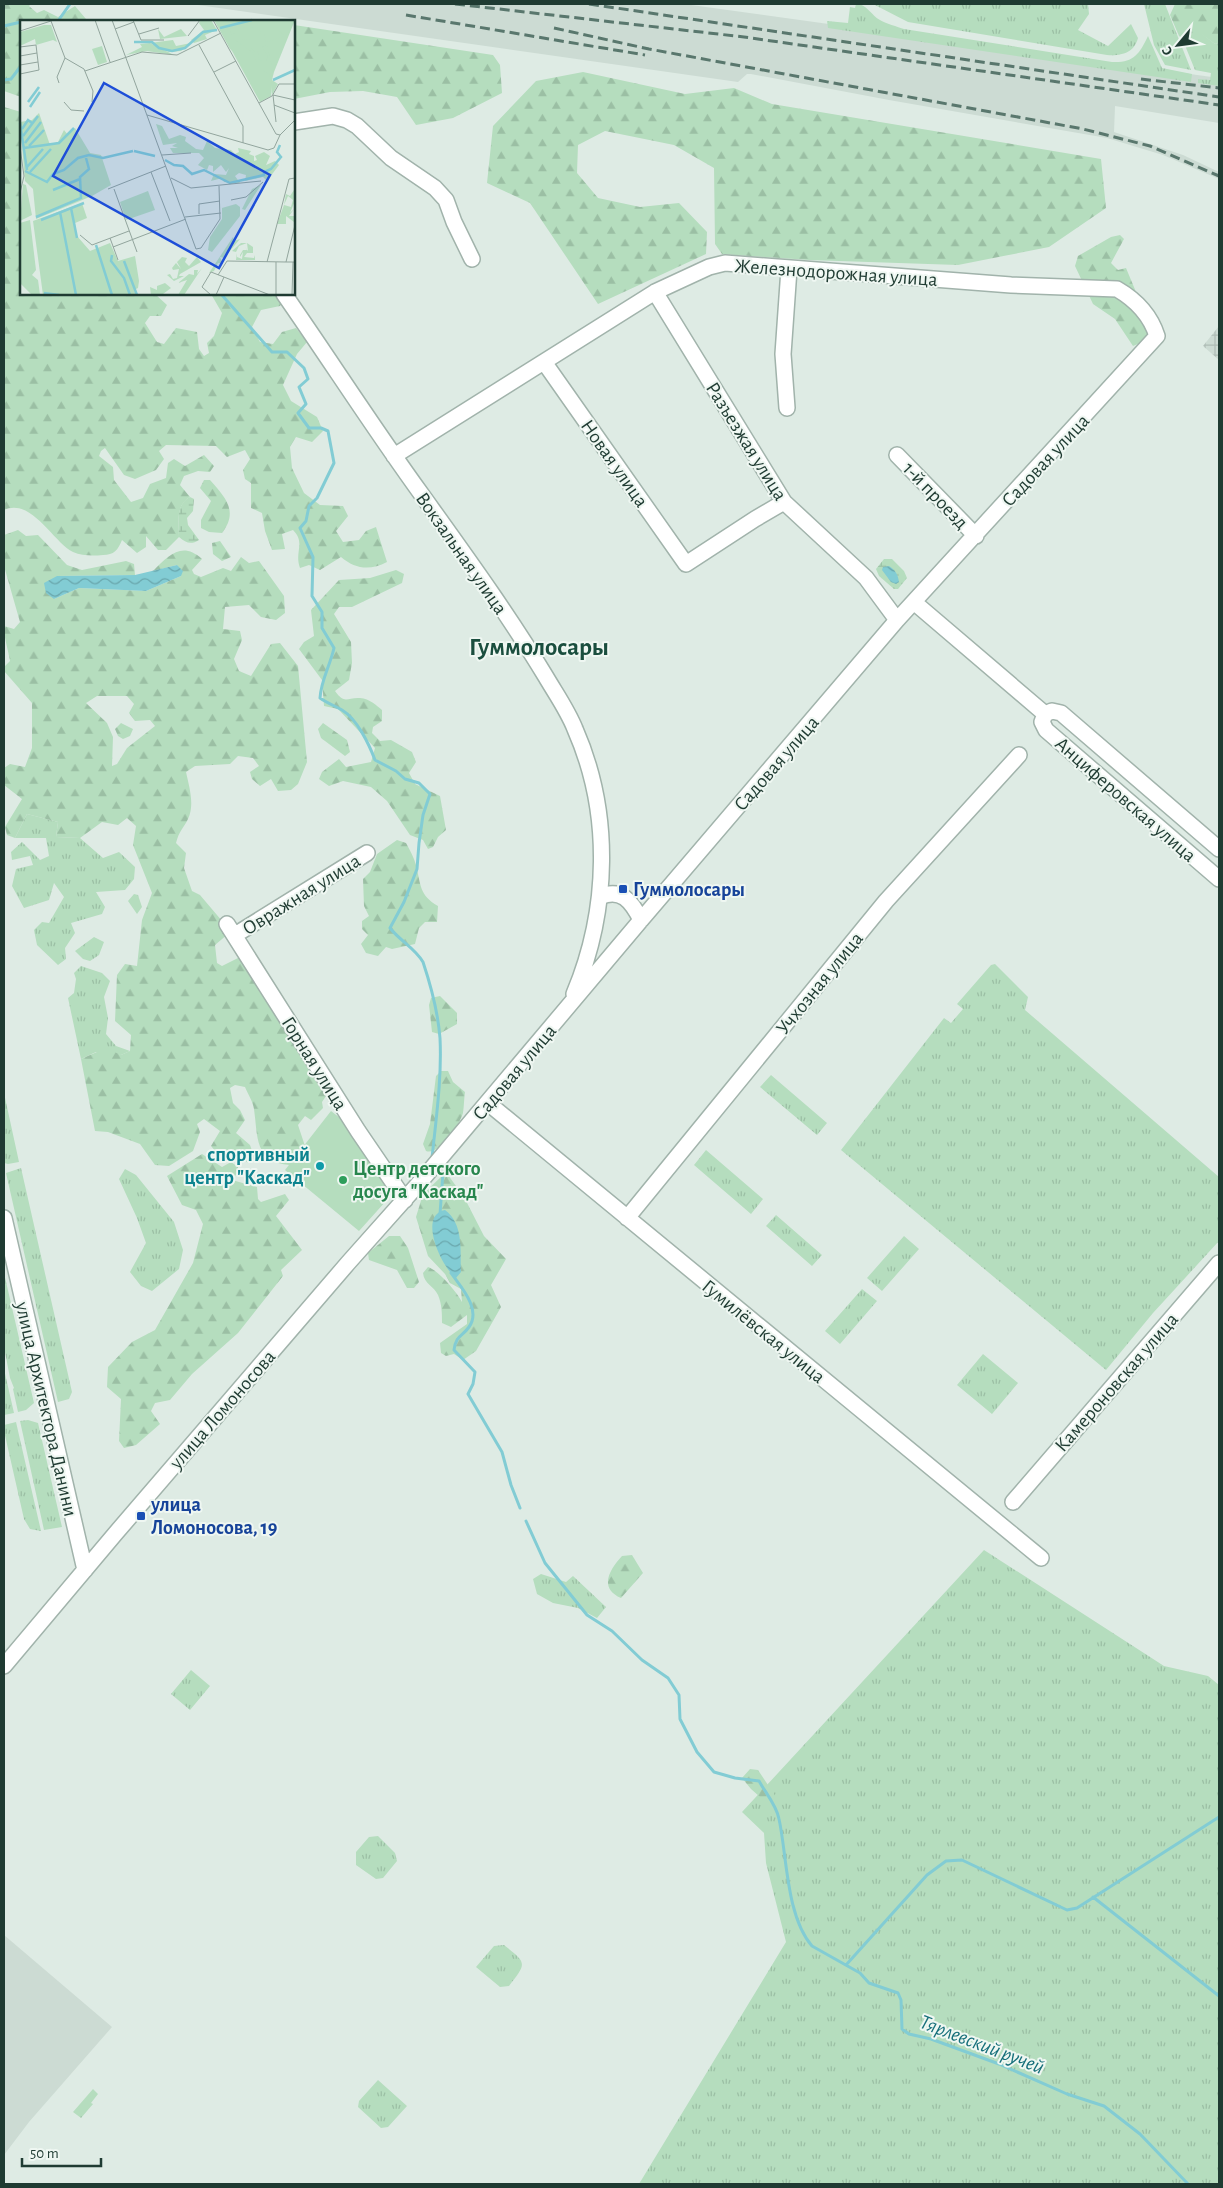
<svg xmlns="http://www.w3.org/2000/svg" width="1223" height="2188" font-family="'Alegreya Sans',sans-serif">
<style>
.built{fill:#ccdbd3}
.industrial{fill:url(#industrial-grid)}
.grass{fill:url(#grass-tufts)}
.forest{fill:url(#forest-firs);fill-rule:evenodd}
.wetland{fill:url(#wetland-marsh)}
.garden{fill:#b5ddbe}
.water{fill:url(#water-waves)}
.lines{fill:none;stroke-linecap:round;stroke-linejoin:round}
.stream{stroke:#82ccd4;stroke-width:3}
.minor-casing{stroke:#a1b3ab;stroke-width:18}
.minor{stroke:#fff;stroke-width:15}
.rail{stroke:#59776d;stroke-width:3;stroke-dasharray:10 5;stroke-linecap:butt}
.transit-dot{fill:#1a4fb4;stroke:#eff7f2;stroke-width:2}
.culture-dot{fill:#0f9aa8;stroke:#eff7f2;stroke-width:2}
.leisure-dot{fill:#2e9e5b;stroke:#eff7f2;stroke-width:2}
.labels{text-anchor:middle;stroke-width:4;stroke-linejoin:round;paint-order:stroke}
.street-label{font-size:20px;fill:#1f3b32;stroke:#eff7f2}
.transit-label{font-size:20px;font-weight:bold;fill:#164399;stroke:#eff7f2;text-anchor:start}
.culture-label{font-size:20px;font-weight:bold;fill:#0d838f;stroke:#eff7f2;text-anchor:end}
.leisure-label{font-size:20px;font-weight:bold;fill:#27864d;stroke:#eff7f2;text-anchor:start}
.water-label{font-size:21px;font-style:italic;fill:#166f7a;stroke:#eff7f2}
.district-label{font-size:25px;font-weight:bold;fill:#1a4e3e;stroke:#eff7f2}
.inset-river{fill:none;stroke:#82ccd4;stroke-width:2.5}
.inset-road{fill:none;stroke:#92a59d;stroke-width:1}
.view{fill:#1d4ed8;fill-opacity:0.15;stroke:#1d4ed8;stroke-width:2.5}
.inset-edge{fill:none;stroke:#1f3b32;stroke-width:2.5}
</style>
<defs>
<pattern id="industrial-grid" width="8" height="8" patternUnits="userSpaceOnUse" patternTransform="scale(1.25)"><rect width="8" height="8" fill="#ccdbd3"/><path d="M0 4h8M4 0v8" fill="none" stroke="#afbdb6"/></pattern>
<pattern id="grass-tufts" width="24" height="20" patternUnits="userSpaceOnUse" patternTransform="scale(1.25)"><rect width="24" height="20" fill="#b5ddbe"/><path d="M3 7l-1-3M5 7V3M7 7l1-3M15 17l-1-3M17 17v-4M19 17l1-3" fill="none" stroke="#9bbfa4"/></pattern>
<pattern id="forest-firs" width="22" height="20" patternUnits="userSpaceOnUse" patternTransform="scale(1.25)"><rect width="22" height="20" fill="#b5ddbe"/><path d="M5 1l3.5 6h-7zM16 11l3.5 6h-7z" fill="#9bbfa4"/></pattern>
<pattern id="wetland-marsh" width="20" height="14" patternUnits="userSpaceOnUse" patternTransform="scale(1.25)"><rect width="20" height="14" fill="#b5ddbe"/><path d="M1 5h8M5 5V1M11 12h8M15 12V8" fill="none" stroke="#9bbfa4"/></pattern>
<pattern id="water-waves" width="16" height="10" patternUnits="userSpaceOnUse" patternTransform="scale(1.25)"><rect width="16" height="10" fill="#82ccd4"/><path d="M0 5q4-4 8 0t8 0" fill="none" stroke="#6aa7ad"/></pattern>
</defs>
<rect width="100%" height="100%" fill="#deebe4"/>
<!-- built -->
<path class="built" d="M191 4H684L1219 78V123L1115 106 1114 132 1183 155 1219 172V179L1163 155 1107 138 889 100 751 74H747L738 82Z
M4 1935 112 2027 29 2122 4 2155Z"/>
<!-- industrial -->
<path class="industrial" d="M1219 326V360L1203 346Z"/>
<!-- grass -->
<path class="grass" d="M856 4C867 4 871 15 880 20 885 23 898 27 904 29L1112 62C1133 63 1139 55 1148 36L1162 68 1192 74 1191 82 828 28 827 21 848 23 850 7 855 8Z
M873 4H1088L1089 14 1078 30 1108 46 1131 24 1138 38C1134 53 1122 56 1107 55L908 22Z
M1144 4H1165L1191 70 1165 65 1154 45Z
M1197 30 1215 44 1219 43V86L1198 83V79L1210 80 1211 73 1195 70 1182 38Z
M27 814 58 822 56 837 80 838 103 858 119 852 135 867 134 879 125 890 96 892 105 907 102 914 71 923 75 933 65 948 66 959 58 965 37 945 34 930 42 922 49 923 64 897 54 883 49 900 24 908 12 886 16 869 33 865 30 856 12 860 11 852 22 842 40 860 49 856 46 838H15Z
M134 894 138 895 142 907 137 914 128 901Z
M94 937 104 942 99 955 90 961 83 959 75 951Z
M995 964 1028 997 1025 1010 1219 1177V1241L1153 1313 1106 1370 841 1150 944 1018 951 1023 963 1009 957 1004 991 965Z
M81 966 102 973 110 981 104 997 108 1018 106 1034 116 1046 130 1051 121 1055 96 1052 81 1059 68 998 74 993 76 979 74 973Z
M771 1075 827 1123 817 1135 760 1087Z
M4 1093 19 1162 8 1164 4 1163Z
M706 1150 763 1199 751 1214 694 1165Z
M21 1168 72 1392 69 1399 58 1402 6 1173Z
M125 1169 136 1175 174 1222 183 1250 179 1269 152 1291 141 1286 130 1272 146 1243 137 1218 119 1179Z
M776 1215 822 1255 812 1266 766 1226Z
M904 1236 919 1249 882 1291 867 1278Z
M4 1273 34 1403 26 1410 18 1412 13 1389 14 1388 10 1378 4 1347Z
M862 1289 877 1301 840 1344 825 1331Z
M983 1354 1018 1383 992 1414 957 1385Z
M4 1369 14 1413 4 1415Z
M28 1420 38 1423 62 1527 44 1530 20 1421Z
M16 1422 41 1531 30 1529 24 1519 4 1431V1425Z
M984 1550 1164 1666 1208 1676 1219 1685V2184H639L786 1942 766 1863 764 1833 742 1812Z
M541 1574 566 1582 573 1576 606 1607 597 1618 578 1608 553 1603 537 1594 533 1579Z
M191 1670 210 1686 190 1710 171 1694Z
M378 1836 395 1853 397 1861 383 1878 376 1879 356 1865V1852L369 1837Z
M504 1945C527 1963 527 1963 509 1986L500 1987 476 1967 494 1946Z
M378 2080 407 2106 388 2127 381 2128 358 2107 359 2101Z
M93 2089 98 2094 91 2103 93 2104 81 2118 73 2112Z"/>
<!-- forest -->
<path class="forest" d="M4 4H31L29 6 37 13 44 10 58 17 75 6 86 19 85 21H21V97L4 91Z
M1175 4H1219V43L1215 44 1197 31 1182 38 1179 36 1170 15Z
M294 25 493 55 500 65 502 93 453 118 416 125 397 97 363 91 330 92 294 99Z
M583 72 685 94 734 88 772 104 1101 159 1106 208 1049 247 958 265 809 260 722 254 715 244 714 168 674 145 605 131 578 145 577 173 598 198 640 207 679 203 707 232 706 254 598 304 530 203 487 183 493 126 536 81Z
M4 107 21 112V294H155L167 305 161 316H150L145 323 157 342 164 344 176 328 197 332 199 349 204 356 209 353 207 343 214 336 222 313 211 294H280L284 300 280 306 261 310 252 327 260 342 273 344 282 332 296 328 307 342 297 354 283 385 291 401 317 417 323 431 312 442 296 437 290 447 292 468 304 493 320 505 343 506 348 516 336 531 343 542 359 540 366 531 376 527 387 562C370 571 355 569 341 557L320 570 309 565 300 568C294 552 306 543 293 530L282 534 285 549 272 550 265 531 262 513 251 508V483L245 479 243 470 250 459 245 450 227 457 216 446 166 445 159 451 164 459 156 470 135 479 124 475 105 448 101 451 99 456 113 467 114 480 131 502 143 498 150 484 166 478 168 463 174 459 185 466 204 455 214 466 210 472 198 471 184 476 180 485 190 497C175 506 179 522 179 537L166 550H158L146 536V547L137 553 122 540C118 550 114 555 103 555 93 556 82 556 73 552 53 542 31 497 4 510V385L5 382 4 378Z
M1120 235 1124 239 1111 263 1118 270 1126 268 1136 292 1135 308 1145 320 1148 333 1143 342 1133 346 1115 319 1093 304 1075 266 1078 256 1111 237Z
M204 480H210C225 497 239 511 222 533L209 532 201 528V520L211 501 200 488Z
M18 530 26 536 38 535 67 565 82 570 126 561 134 564 135 575 57 576 54 599 79 588 146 591 181 576 177 565 153 571C169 555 182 541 202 559L192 570 194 574 201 577 223 568 231 571 241 557 249 563 259 561 284 596 285 613 276 620 261 617 249 605 225 607 223 629 240 631 242 640 234 659 239 671 251 676 271 644 280 643 298 666 307 762 298 784 291 790 278 791 271 779 260 786 252 779 250 772 259 766 253 758 238 756 230 764 195 766 186 772C189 786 195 805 188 819 183 829 179 831 176 843L186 853 184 868 192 891 200 895 228 928V934L215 945 217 963 222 966 242 956 328 1093 322 1102 323 1108 311 1120 305 1116 298 1125 305 1146 290 1165C254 1162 258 1137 254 1109 253 1102 248 1094 245 1087L235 1085 230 1088 233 1103 240 1110 245 1120 236 1133 250 1145 255 1159 248 1163 234 1151 228 1154 216 1152 211 1146 220 1131 204 1119 197 1124 200 1132 193 1151 169 1166 155 1165 140 1144 108 1132 95 1131 81 1059 106 1048 121 1055 130 1051 131 1035 115 1021 117 975 125 964 137 966 142 920 152 893 133 845 136 826 127 818 118 825 102 822 80 838 56 837 58 822 27 814 15 838 7 835 5 827 22 799 4 785V768L10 764 25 767 32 748V703L4 671V667L10 661C8 648 4 639 4 626L14 629 20 622 4 566V535ZM97 696H127L134 704 129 713 135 721 150 720 155 726 127 748 117 764 112 766 113 737 107 723 86 703Z
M220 541 231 557 222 561 213 554 212 543Z
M396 570 404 574 402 583 352 607H339L334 614 351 642 352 663 349 680 335 691C345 705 347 697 360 698 370 699 376 705 382 710V721L373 727 372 733 380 741 391 740 412 752 416 762 409 773 415 784 440 796 446 830 438 837 433 847 428 849 423 840 410 835 387 801 371 787 343 781 329 786 319 779 322 772 339 759 346 767 371 762 375 748 338 709 324 706 322 680 299 649 304 642 314 636 311 610 339 580 370 578Z
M121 723 133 729 130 736 123 739 118 736 115 729Z
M323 723 347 740 350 752 345 756 321 738 318 729Z
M397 840 406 843C410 850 414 858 416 865 421 885 419 895 438 906L437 922H425L419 928 415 944 392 949 386 947 378 956 366 953 361 944 368 935 362 929V921L369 916 364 906 363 879 370 872 377 854Z
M440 996 457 1013V1024L439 1034 432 1032 429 1005 431 998Z
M441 1071H448L453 1082 465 1092C464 1099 464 1106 463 1113 460 1124 439 1156 426 1151L423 1144 430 1124 436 1076Z
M202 1154 222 1167 231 1162 238 1167V1172L232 1180 257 1187 258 1199 261 1202 285 1194 289 1200 276 1216 302 1250 281 1270 283 1276 238 1333 192 1374 170 1400 155 1403 151 1411 160 1424 136 1445 124 1448 119 1441 121 1399 107 1387 108 1367 132 1342 155 1330 193 1263 203 1224 196 1210 182 1205 167 1176Z
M448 1175 464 1197 484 1236 506 1259 491 1285 501 1307 476 1351 463 1360 454 1354 446 1356 441 1353 440 1343 467 1324V1315L451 1327 442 1323C442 1314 442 1304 438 1295 434 1286 424 1284 423 1273L428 1267C439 1271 456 1291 462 1302L461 1289 450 1283 445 1274 428 1256 416 1217 423 1194 442 1176Z
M389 1236H400L408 1248 419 1282 414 1288H407L397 1270 369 1260 368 1253Z
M632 1555 643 1573 621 1598C598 1588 610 1569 622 1556Z
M750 1769 758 1770 776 1797 768 1804 751 1789 742 1778Z"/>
<!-- wetland -->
<path class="wetland" d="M190 497 194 499 193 511 187 518 188 525 199 540C191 545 186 543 179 537 179 522 175 505 190 497Z
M884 559H892L904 571 907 578 898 589H894L879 576 876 569Z"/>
<!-- garden -->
<path class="garden" d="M331 1111 340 1118 345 1117 395 1191 359 1231 285 1170Z"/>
<!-- water -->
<path class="water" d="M177 565 183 571 181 576 146 591 79 588 54 599 46 593 44 583 57 576 135 575Z
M889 566C895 570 898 574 899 582L896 584 891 582 882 570 883 567Z
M445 1210C464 1224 460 1251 461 1272L456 1278C442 1268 417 1215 445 1210Z"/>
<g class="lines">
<!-- stream -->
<path class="stream" d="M58 21 70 4
M4 26 21 22
M4 80 11 79 21 66
M221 294 272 352H287L304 368 308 379 299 387 306 404 298 413 309 428H321L328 431 334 463 317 498 309 506 306 521 300 528 313 557 312 596 322 612V628L334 648C330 666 321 680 320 698 327 703 335 706 342 710 357 719 369 744 375 760L396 771 405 779 419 783 430 794 423 815 419 843 417 869 404 902 390 928C400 941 415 948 423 962 431 986 438 1013 440 1038 442 1078 436 1119 432 1158
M440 1214 443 1172
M451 1273C460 1286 482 1309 469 1327 462 1337 456 1335 454 1350L475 1372 473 1384 468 1394 502 1452 511 1485 520 1508
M526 1521 545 1563 587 1615 612 1631 642 1660 668 1678 679 1695 680 1719 697 1752 714 1772 735 1778 759 1781C765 1792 777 1806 779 1819 787 1855 786 1916 812 1946L860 1973 869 1983 898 1993 901 2000 902 2029 909 2034 931 2039 999 2064 1067 2094 1104 2106 1140 2134 1188 2184
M1093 1897 1219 1996
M846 1965 927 1875 946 1861 962 1860 1067 1910 1077 1908 1219 1817"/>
<defs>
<path id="minor" d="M294 122 333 116 347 120 357 126 391 158 435 188 446 200 454 222 472 259
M655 292 784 502 866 578 897 620
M284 294C330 360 374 429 422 495 465 555 508 614 546 677 556 694 568 711 575 729 612 813 609 910 574 994
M544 362 686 564 755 519 784 502
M787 408 783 354 789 269
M897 455 976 536
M915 603 1045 714
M1045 714 1042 722 1046 730 1219 879
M1045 714 1052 711 1061 713 1219 849
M600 897C621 887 632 902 641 920
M227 924 358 1131 405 1200
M235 935 367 853
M488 1103 1041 1558
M4 1218 85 1570
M627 1218 886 901 1019 755
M1013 1502 1219 1263
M4 1666 115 1534 348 1263 421 1181 641 920 897 620 1157 336C1150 314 1136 300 1117 289L1011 285 725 263 709 267 655 292 394 456"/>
</defs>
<!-- minor casing -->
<use href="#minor" class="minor-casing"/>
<!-- minor -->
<use href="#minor" class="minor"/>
<!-- rail -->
<path class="rail" d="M455 4 744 37 1219 105
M589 4 1219 97
M406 15 645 55
M554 28 649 49 1083 129 1150 146 1219 176
M1141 79 1219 88"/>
</g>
<!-- markers -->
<g class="transit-dot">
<rect x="618" y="884" width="10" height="10" rx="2.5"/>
<rect x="136" y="1511" width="10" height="10" rx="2.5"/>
</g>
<circle class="culture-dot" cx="320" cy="1166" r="5"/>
<circle class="leisure-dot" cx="343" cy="1180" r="5"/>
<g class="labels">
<!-- street labels -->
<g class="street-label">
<text transform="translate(836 272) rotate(4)" y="7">Железнодорожная улица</text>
<text transform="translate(747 441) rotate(58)" y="7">Разъезжая улица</text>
<text transform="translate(1045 460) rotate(-47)" y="7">Садовая улица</text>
<text transform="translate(615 463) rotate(55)" y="7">Новая улица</text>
<text transform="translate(936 495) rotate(46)" y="7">1-й проезд</text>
<text transform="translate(462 553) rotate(55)" y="7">Вокзальная улица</text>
<text transform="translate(776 763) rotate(-49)" y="7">Садовая улица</text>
<text transform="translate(1126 799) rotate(41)" y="7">Анциферовская улица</text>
<text transform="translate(301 894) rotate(-32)" y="7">Овражная улица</text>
<text transform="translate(819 983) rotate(-51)" y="7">Учхозная улица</text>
<text transform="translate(315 1063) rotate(58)" y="7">Горная улица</text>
<text transform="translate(514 1072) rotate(-50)" y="7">Садовая улица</text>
<text transform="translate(764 1331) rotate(39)" y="7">Гумилёвская улица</text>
<text transform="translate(1116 1382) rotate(-49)" y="7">Камероновская улица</text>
<text transform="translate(47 1409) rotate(77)" y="7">улица Архитектора Данини</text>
<text transform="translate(222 1409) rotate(-49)" y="7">улица Ломоносова</text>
</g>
<!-- transit labels -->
<g class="transit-label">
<text x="633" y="896">Гуммолосары</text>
<text x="151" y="1511">улица<tspan x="151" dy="23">Ломоносова, 19</tspan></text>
</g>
<!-- culture labels -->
<g class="culture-label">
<text x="310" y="1161">спортивный<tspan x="310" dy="23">центр "Каскад"</tspan></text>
</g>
<!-- leisure labels -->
<g class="leisure-label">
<text x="353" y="1175">Центр детского<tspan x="353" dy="23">досуга "Каскад"</tspan></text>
</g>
<!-- water labels -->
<g class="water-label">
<text transform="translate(982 2044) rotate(21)" y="7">Тярлевский ручей</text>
</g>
<!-- district labels -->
<g class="district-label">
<text x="539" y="655">Гуммолосары</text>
</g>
</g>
<!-- overview -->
<g transform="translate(20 20)">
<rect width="275" height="275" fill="#deebe4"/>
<path d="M194 0H275L254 52 252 60 258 64 252 75 251 65 210 29ZM24 5H31L37 22 33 20 16 25 15 19 0 26V12ZM138 9 144 17 161 9 167 16 140 19ZM130 23 154 35 127 31 106 35 122 27 120 24ZM82 26 87 42 78 45 72 29ZM19 93 30 125 38 122 44 110 48 115 55 108 70 133 81 135 91 165 72 176 16 199 13 169 5 161 0 102 12 100ZM128 171 135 190 106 200 100 182ZM62 183 67 198 55 203 57 216 70 231 90 223 98 241 115 236 119 261 118 268 114 270 116 275H23L13 201ZM213 217 214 221 220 219 204 238 200 237 203 244 198 243 194 251 189 253ZM221 223H227L233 227V233H227L224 237 234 238 235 235V240H216L217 233V237L222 239 223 232 220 237V235L223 230H227L225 227 228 231 227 223 219 226 216 232 212 231Z" fill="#b5ddbe"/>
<path d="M181 0H191L197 10 185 15 187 19 174 23 171 20 184 10 179 3ZM258 0H274L253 52 247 25 242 27 248 36 246 41H242L238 39 239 31 236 33 230 27V20L221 19V7L239 8 241 14H246L243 16H246L244 20 247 22 265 16 258 10ZM207 4 211 7 210 15 215 13V20L232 32 237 42H242V50L249 54 252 63 251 76 240 82 200 9ZM153 20 156 26 171 23 161 31 149 32 130 23 122 24ZM136 104 142 106 149 119 160 115 166 117 165 121 176 129 183 130 187 121 195 128 211 130 215 134 219 132 218 128 231 131 229 134 234 136V141L237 140 235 136 244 132 250 136 246 145 255 141 259 145 247 161 243 157 225 161 226 155 219 153 215 156 220 163 204 162 202 158 191 161 194 154 206 155 209 148 206 152 201 145 193 152V146L189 145 187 150 178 145 184 138 179 133H153L150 128H158L152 126 157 123 143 125ZM241 165 225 190 222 189 232 169ZM274 170 275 181 270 193 274 189 269 196H275L274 202 266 196V204H257L264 185 271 187 273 180 268 176 264 185 266 174 270 176ZM216 184 220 187V196L192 232 188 230 190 217 202 199V188ZM162 237 167 238 165 242 169 246 177 237 181 242 160 254 159 256H164L154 261 147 255 150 254 153 259 157 258 159 249 153 250 152 248 156 243 161 249 157 242ZM182 248 164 275H158L167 260 158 263 169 254 174 255V250H178L177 254ZM145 263 151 268 143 274 131 275 130 267 137 270V266Z" fill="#b5ddbe"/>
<path d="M3 164 6 165 12 195 0 201ZM10 200 16 250 12 255 18 260 20 275H12L0 263V203Z" fill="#b5ddbe"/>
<path class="inset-river" d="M200 8 232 0M114 22H132L139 28 152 31 165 28 183 12 197 10M253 60 275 50M8 82 19 67M10 87 20 72M0 103 7 150M2 109 8 100 12 103M3 116 18 96M5 123 21 102M9 126 24 110M4 128 39 123 54 108M114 131 135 136M145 140 154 145 163 146 172 154 184 150 210 163 244 155V152L251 149 261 137 257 132 260 125M7 147 23 129M5 151 27 162 33 154 44 150 58 138 69 135 83 138 113 131M10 152 31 129M33 170 60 159M51 188 57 218M40 192 56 275M16 197 61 178 60 157 69 149 66 138M21 200 64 183M76 225 92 275M92 235 91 241 104 258 110 275M104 241 117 275M24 273 39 275"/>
<path class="inset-road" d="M75 0 90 42M92 0 176 229 181 228 200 199 199 166M113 0 121 20H144M193 0 256 114 260 115 275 100M31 1 45 38 64 49 73 71 72 82M95 9 114 2M0 11 34 0M119 14 139 8M168 16 180 0M179 25 223 106V123M0 27 16 25 19 50 0 54M0 36 17 33M0 45 18 42M65 51 122 32 157 35 201 13M194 52 216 41M39 63 37 57 45 38M44 82 51 90 64 91M239 83 252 76 259 64H275M254 85 275 93M127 95 248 130 254 128 260 115M256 102 253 75 275 80M0 127 4 156 0 173M142 135 171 133M131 152 150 201M151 158 171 168 241 161M88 169 146 146M94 169 117 232M211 180 226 177 243 162M179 194V184L200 181M165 197 201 193M275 205 266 242H275M60 215 72 225 109 211M90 218 98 240M93 227 166 199M247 242 269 159 275 158M198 255 207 241 266 242M191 275 182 267 191 252 250 275M196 275 204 257M256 275V242M272 275 273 242"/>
<path class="view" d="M84 63 250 155 199 248 33 156Z"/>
<rect width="275" height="275" class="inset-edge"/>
</g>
<!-- border -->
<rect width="1223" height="2188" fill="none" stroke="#1f3b32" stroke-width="10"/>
<!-- north arrow -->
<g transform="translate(1178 45) rotate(241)" stroke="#eff7f2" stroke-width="4" paint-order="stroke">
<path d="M0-4L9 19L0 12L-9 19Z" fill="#1f3b32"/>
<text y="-8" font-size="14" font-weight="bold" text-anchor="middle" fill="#1f3b32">С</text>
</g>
<!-- scale -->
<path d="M22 2158v8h79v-8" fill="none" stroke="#1f3b32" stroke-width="2.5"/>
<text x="30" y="2158" font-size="15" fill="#1f3b32" stroke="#eff7f2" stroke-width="4" paint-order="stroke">50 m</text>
</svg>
